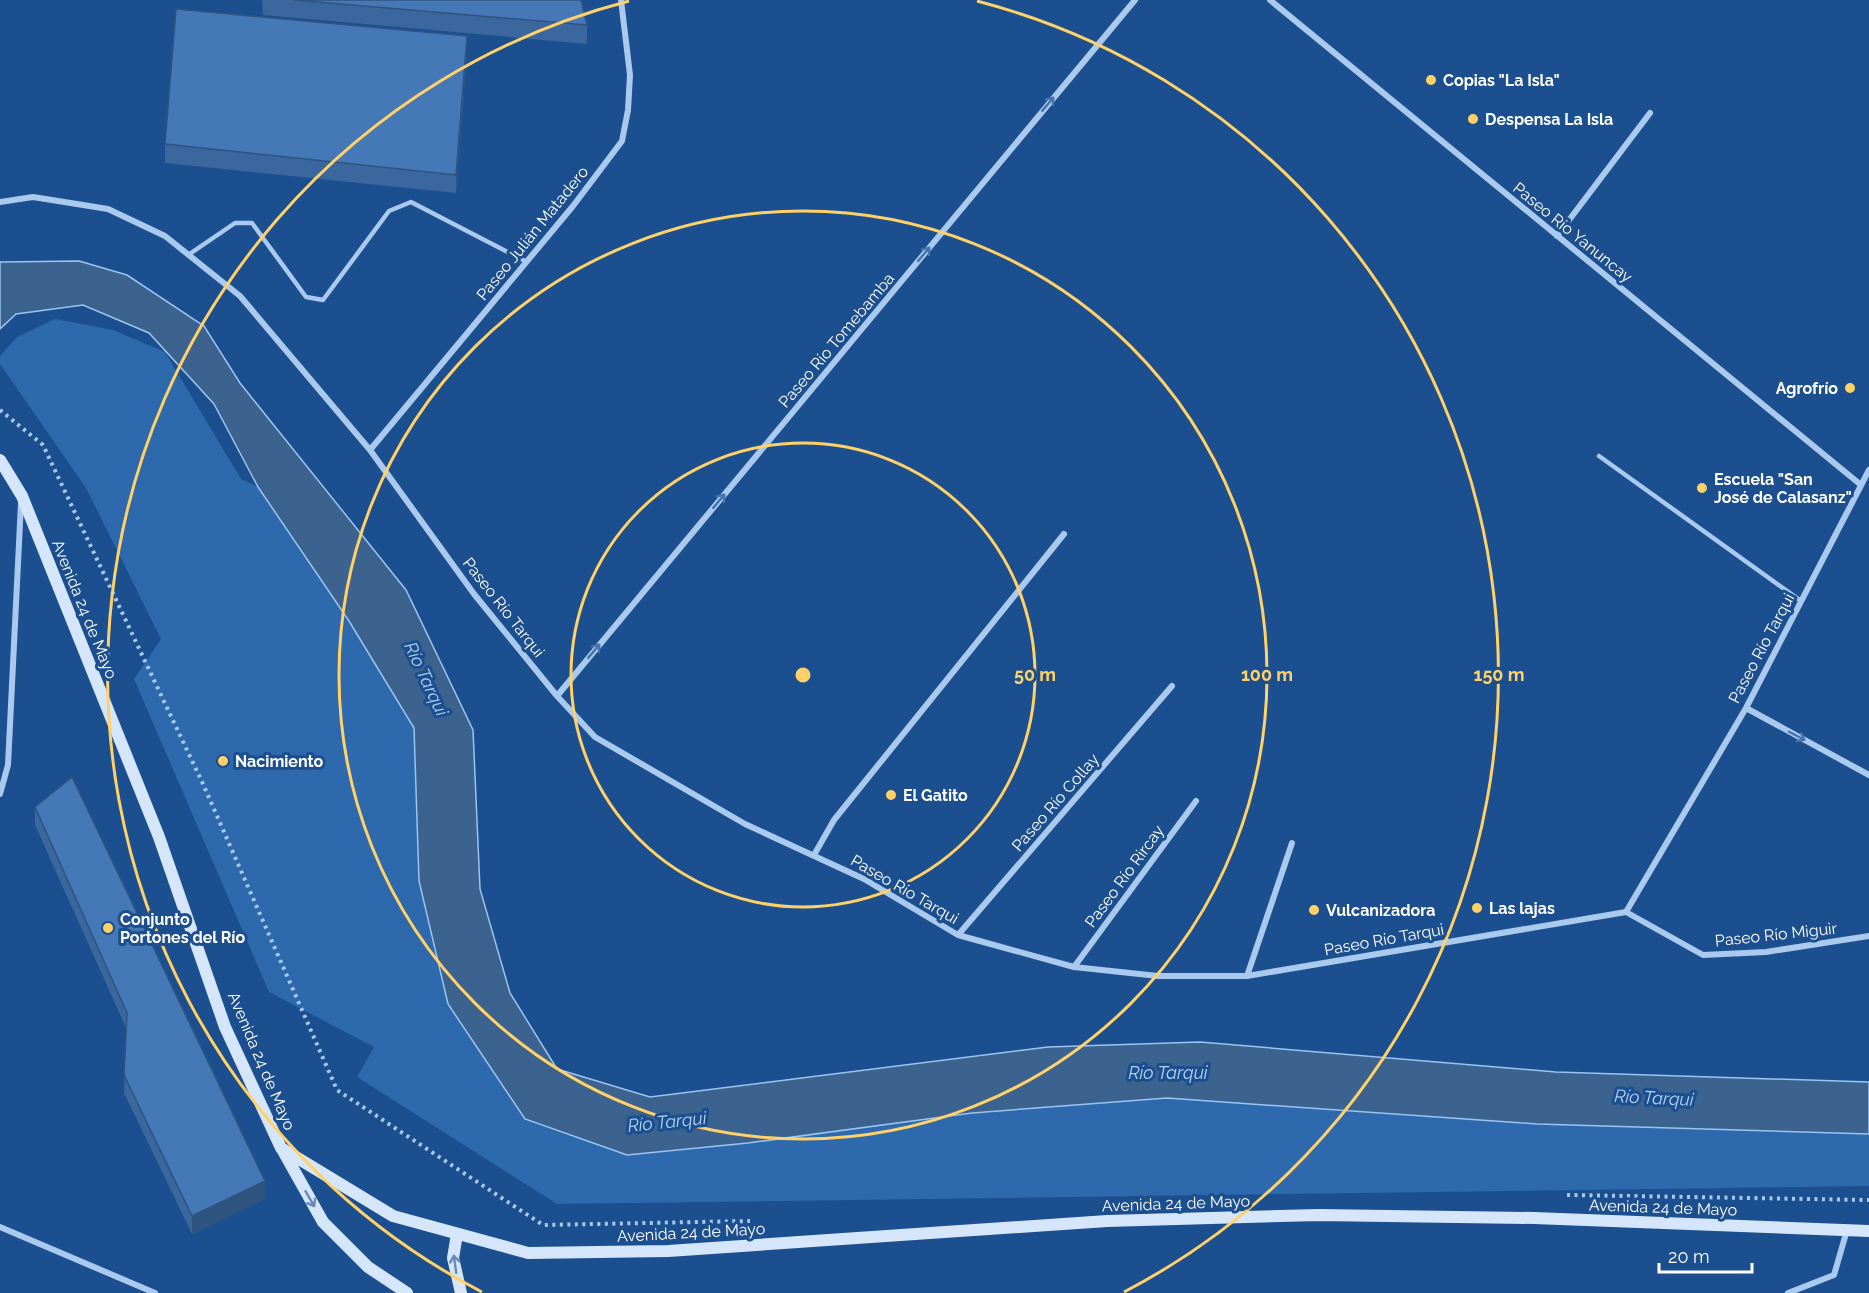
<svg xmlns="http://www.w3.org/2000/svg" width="1869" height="1293" font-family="Raleway,sans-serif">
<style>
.green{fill:#2e69ad}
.water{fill:#3c6290;stroke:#9cc4f0;stroke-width:1.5}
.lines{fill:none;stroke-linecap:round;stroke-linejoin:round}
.path{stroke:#a9c9ee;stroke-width:4;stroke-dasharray:3 4.5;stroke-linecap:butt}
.lane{stroke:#a9c9ee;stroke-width:4.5}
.street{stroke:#a9c9ee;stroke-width:6}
.secondary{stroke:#d6e6fa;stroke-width:12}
.wall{fill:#3a679d}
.shaded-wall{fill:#305480}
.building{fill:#4478b7;stroke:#305480;stroke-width:1.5}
.oneway{stroke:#4674ac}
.oneway2{stroke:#668bba}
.ring{fill:none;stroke:#ffd166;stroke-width:3}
.poi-dot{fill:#ffd166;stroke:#1b4f8f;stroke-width:2}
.labels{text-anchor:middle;stroke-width:6;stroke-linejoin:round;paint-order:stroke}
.poi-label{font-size:16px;font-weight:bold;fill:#fff;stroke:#1b4f8f;text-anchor:start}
.street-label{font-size:16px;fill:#fff;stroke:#1b4f8f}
.water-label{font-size:18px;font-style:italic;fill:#b5d3f5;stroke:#1b4f8f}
.centre{fill:#ffd166;stroke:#1b4f8f;stroke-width:3}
.ring-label{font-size:18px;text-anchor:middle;font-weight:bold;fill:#ffd166;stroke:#1b4f8f;stroke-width:6;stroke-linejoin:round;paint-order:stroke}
</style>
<rect width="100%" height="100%" fill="#1b4f8f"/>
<!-- green -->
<path class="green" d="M55 319 113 330 165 352 241 479 258 487 349 621 414 728 419 881 448 1004 627 1155 748 1143 972 1113 1167 1098 1537 1124 1869 1134V1186L557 1204 357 1077 374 1047 269 992 134 679 161 639 86 488 0 364V356L17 337Z"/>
<!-- water -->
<path class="water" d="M79 261 127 275 204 326 240 383 406 590 473 730 480 889 510 993 557 1069 650 1097 1048 1047 1200 1042 1556 1072 1869 1082V1134L1537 1124 1167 1098 972 1113 748 1143 627 1155 525 1119 448 1004 419 881 414 728 349 621 258 487 214 404 149 333 83 305 16 314 0 329V262Z"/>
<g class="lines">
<!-- path -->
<path class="path" d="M0 410 43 445 203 784 337 1090 543 1225 750 1221
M1567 1195 1869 1200"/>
<!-- lane -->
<path class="lane" d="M188 255 235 223H252L306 297 323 300 389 211 411 202 527 262
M1599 456 1801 601"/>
<!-- street -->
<path class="street" d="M1270 0 1861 485
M0 202 33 197 108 209 165 236 240 296 370 450 474 594 557 696 595 737 745 824 864 879 958 935 1074 967 1158 976H1247L1626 912
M1557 236 1650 113
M370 450 573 206 622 141 628 110 630 75 621 0
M557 696 1135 0
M1746 708 1869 775
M0 794 8 765 21 503
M814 855 834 820 1064 534
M1626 912 1746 708 1869 470
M1626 912 1703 955 1766 952 1869 936
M958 935 1172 686
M1074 967 1196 801
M1247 976 1292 843
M0 1227 155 1293
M1788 1293 1834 1275 1847 1230"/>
<!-- secondary -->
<path class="secondary" d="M0 460 22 496 159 837 225 1027 281 1148 393 1216 528 1253 668 1251 1107 1221 1318 1215 1534 1218 1869 1231
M282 1149 323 1222 368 1267 407 1293
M457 1234 453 1258 461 1293"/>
</g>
<!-- wall -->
<path class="wall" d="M262 0H581L587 25V44L263 15Z
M467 54 456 193 165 163V144Z
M35 807 265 1199 192 1234 124 1093 127 1030 35 825Z"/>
<!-- shaded-wall -->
<path class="shaded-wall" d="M467 36V54L456 193V175Z
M265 1181V1199L192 1234V1216Z"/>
<!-- building -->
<path class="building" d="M294 0H581L587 25Z
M176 9 467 36 456 175 165 144Z
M72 777 265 1181 192 1216 124 1075 127 1013 35 807Z"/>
<!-- one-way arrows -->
<defs><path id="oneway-shaft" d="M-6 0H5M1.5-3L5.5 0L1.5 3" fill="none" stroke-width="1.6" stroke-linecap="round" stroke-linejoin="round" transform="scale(1.5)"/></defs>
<g class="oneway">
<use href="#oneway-shaft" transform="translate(1048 104) rotate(-50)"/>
<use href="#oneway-shaft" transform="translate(924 254) rotate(-50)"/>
<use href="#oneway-shaft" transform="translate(719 501) rotate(-50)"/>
<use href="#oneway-shaft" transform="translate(594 651) rotate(-50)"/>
<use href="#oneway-shaft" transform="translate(1797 736) rotate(28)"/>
</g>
<g class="oneway2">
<use href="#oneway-shaft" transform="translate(310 1199) rotate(60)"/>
<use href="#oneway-shaft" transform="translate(455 1264) rotate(-98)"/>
</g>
<!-- distance rings -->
<g class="ring">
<circle cx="803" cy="675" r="232"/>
<circle cx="803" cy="675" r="464"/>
<path d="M482 1292A696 696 0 0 1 629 1M977 1A696 696 0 0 1 1124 1292"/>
</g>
<!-- markers -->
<g class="poi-dot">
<circle cx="1431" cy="80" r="6"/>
<circle cx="1473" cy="119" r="6"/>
<circle cx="1850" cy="388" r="6"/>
<circle cx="1702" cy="488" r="6"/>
<circle cx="223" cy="761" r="6"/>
<circle cx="891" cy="795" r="6"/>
<circle cx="1477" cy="908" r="6"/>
<circle cx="1314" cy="910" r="6"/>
<circle cx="108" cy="928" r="6"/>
</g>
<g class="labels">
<!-- poi labels -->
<g class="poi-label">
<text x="1443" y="86">Copias "La Isla"</text>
<text x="1485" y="125">Despensa La Isla</text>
<text x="1838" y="394" text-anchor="end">Agrofrío</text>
<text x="1714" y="485">Escuela "San<tspan x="1714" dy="18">José de Calasanz"</tspan></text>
<text x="235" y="767">Nacimiento</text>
<text x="903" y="801">El Gatito</text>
<text x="1489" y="914">Las lajas</text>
<text x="1326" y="916">Vulcanizadora</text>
<text x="120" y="925">Conjunto<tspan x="120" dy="18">Portones del Río</tspan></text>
</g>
<!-- street labels -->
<g class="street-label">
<text transform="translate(1573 232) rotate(39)" y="6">Paseo Río Yanuncay</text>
<text transform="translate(532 233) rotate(-51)" y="6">Paseo Julián Matadero</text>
<text transform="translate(836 340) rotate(-50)" y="6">Paseo Río Tomebamba</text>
<text transform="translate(504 607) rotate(52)" y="6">Paseo Río Tarqui</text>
<text transform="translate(85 609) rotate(68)" y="6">Avenida 24 de Mayo</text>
<text transform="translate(1761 648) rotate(-62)" y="6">Paseo Río Tarqui</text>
<text transform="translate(1055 802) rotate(-49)" y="6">Paseo Río Collay</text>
<text transform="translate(1124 876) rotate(-54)" y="6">Paseo Río Rircay</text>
<text transform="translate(905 889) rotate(30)" y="6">Paseo Río Tarqui</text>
<text transform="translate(1776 934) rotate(-6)" y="6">Paseo Río Miguir</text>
<text transform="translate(1384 939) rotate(-10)" y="6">Paseo Río Tarqui</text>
<text transform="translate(262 1061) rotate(67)" y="6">Avenida 24 de Mayo</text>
<text transform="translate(1176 1203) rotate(-2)" y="6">Avenida 24 de Mayo</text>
<text transform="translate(1663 1207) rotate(2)" y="6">Avenida 24 de Mayo</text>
<text transform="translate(691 1232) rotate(-3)" y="6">Avenida 24 de Mayo</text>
</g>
<!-- water labels -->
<g class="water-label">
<text transform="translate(426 679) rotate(65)" y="6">Río Tarqui</text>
<text x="1168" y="1079">Río Tarqui</text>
<text transform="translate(1654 1098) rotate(3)" y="6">Río Tarqui</text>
<text transform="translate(667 1122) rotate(-6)" y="6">Río Tarqui</text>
</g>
</g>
<circle cx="803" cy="675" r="9" class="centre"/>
<g class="ring-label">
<text x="1035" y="681">50 m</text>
<text x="1267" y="681">100 m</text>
<text x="1499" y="681">150 m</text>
</g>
<!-- scale -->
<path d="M1659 1263v9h93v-9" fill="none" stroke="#ffffff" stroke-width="3"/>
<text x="1668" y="1263" font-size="18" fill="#ffffff" stroke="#1b4f8f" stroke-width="4.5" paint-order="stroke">20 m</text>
</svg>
